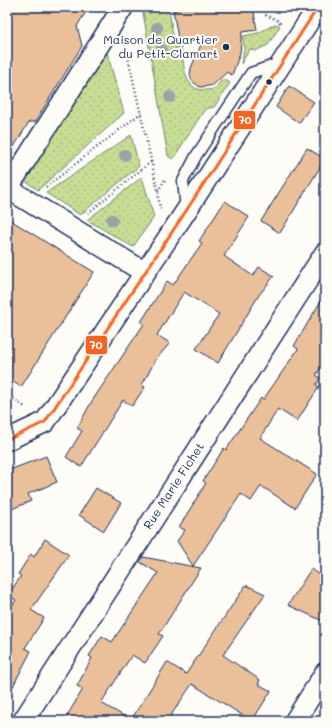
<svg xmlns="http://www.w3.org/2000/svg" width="332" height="728" font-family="Mali,sans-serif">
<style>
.garden{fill:url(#garden-dots);stroke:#708678}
.building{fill:#e9c099;stroke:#1b2f5e}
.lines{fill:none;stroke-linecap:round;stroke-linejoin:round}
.lane-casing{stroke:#1b2f5e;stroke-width:13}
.street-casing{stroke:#1b2f5e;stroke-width:23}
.path{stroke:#1b2f5e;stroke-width:2.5;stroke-dasharray:1 3;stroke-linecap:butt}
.lane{stroke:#fdfcf7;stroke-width:10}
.street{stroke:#fdfcf7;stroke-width:20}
.bus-1-casing{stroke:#fdfcf7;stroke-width:6}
.bus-1{stroke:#f26522;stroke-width:3}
.tree{fill:#98a3aa}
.poi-dot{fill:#1b2f5e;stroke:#fdfcf7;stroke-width:1.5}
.labels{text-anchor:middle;stroke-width:4;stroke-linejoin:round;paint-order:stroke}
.poi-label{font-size:12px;fill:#1b2f5e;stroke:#fdfcf7;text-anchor:end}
.street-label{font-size:12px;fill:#1b2f5e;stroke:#fdfcf7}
.line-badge{stroke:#fdfcf7;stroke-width:1.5}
.badge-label{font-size:11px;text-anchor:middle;font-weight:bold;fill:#fff}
</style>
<defs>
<pattern id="garden-dots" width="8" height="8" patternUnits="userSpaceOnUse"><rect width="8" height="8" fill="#c6dd93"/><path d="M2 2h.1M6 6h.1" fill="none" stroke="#aabe81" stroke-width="1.8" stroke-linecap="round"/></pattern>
</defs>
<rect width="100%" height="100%" fill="#fdfcf7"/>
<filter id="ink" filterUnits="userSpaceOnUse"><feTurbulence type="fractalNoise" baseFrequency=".025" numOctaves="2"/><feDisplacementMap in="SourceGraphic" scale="8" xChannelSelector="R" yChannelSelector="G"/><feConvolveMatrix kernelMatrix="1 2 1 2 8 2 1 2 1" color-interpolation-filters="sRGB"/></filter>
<g filter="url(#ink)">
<!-- garden -->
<path class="garden" d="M142 7H175L176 9 169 10 175 48 181 47C184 62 183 88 202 90 206 90 212 90 215 88 218 85 220 81 224 79L230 83 214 107 205 109 173 159 168 156Z
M275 24 280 26 268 45 255 51 250 49 241 64 244 49 243 36 258 33Z
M107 52 124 113 38 190 25 181Z
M131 135 139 166 80 215 46 193Z
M142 177 154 217 133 247 87 220Z"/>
<!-- building -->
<path class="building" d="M7 7H89L77 26 82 46 35 122H29L7 158Z
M176 7H253L257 30 242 32 240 53 232 75 227 72 213 85 208 86 200 87 192 81 190 75 191 68 203 40 179 44 173 10H177Z
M289 86 314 102 299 123 276 107Z
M307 148 325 159 280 233 261 221Z
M225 201 249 217 224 256 253 276 259 267 274 276 259 295 218 363 196 349 219 314 184 292 157 335 170 343 156 359 142 385 145 387 132 406 123 400 81 467 66 457 82 431 77 428 92 401 144 324 141 322 167 281 173 285 202 243 199 241Z
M7 218 94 272 21 387 7 378Z
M325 294V361L316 375 320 378 316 385 319 387 297 421 278 409 260 438 317 474 295 508 261 486 251 501 241 494 193 566 177 541 185 530 179 527 206 483 203 481 224 448 226 450 261 398 263 400 298 349 294 346Z
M46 456 57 482 28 494 31 501 7 511V471Z
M96 488 121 503 104 531 79 515Z
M45 539 69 555 31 610 44 618 25 648 31 651 7 698V613L16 600 8 595 21 576 18 574 31 554 34 557Z
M143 557 201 568 159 634 163 636 145 663 132 655 101 703 131 720 167 662 186 674 246 585 265 594 223 655 260 680 258 684 271 691 252 721 192 684 167 721H64L83 689 77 686 92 658 89 656 102 636 112 642 158 573 140 562Z
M311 569 325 578V622L288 605Z"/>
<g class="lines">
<defs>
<path id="lane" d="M186 209 183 181 196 156 251 73 280 63"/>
<path id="street" d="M7 188 144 272
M8 188 123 7
M7 440 45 422 186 211 318 7
M23 721 325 253
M295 721 325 673"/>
</defs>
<!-- lane casing -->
<use href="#lane" class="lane-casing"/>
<!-- street casing -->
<use href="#street" class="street-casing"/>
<!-- path -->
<path class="path" d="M264 7 266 15 279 21 280 25
M125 44 158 191 160 211
M46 187 141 113
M158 191 166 178
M88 213 152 161
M7 394 26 408"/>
<!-- lane -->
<use href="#lane" class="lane"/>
<!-- street -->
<use href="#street" class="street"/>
<defs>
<path id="bus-1" d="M7 440 45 422 186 211 318 7"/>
</defs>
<!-- bus-1 casing -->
<use href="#bus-1" class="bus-1-casing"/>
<!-- bus-1 -->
<use href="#bus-1" class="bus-1"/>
</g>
<!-- trees -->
<g class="tree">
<circle cx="157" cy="28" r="6"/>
<circle cx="161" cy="50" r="6"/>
<circle cx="170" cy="97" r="6"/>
<circle cx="125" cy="155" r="6"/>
<circle cx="112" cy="220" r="6"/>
</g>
</g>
<!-- markers -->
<g class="poi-dot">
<circle cx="226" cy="47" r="4"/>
<circle cx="269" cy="82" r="3.5"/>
</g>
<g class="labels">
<!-- poi labels -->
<g class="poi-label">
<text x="218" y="44">Maison de Quartier<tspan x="218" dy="14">du Petit-Clamart</tspan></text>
</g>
<!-- street labels -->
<g class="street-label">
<text transform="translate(174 486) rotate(-57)" y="4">Rue Marie Fichet</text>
</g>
</g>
<g class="line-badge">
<rect x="233" y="110" width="23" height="20" rx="4" fill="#f26522"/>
<rect x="85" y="335" width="23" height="20" rx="4" fill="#f26522"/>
</g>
<g class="badge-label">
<text x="245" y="124">70</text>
<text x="96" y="349">70</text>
</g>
<!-- margin -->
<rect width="332" height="728" fill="none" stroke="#fdfcf7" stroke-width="24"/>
<rect x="12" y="12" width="308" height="704" fill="none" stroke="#1b2f5e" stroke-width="1.5" filter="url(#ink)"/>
</svg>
